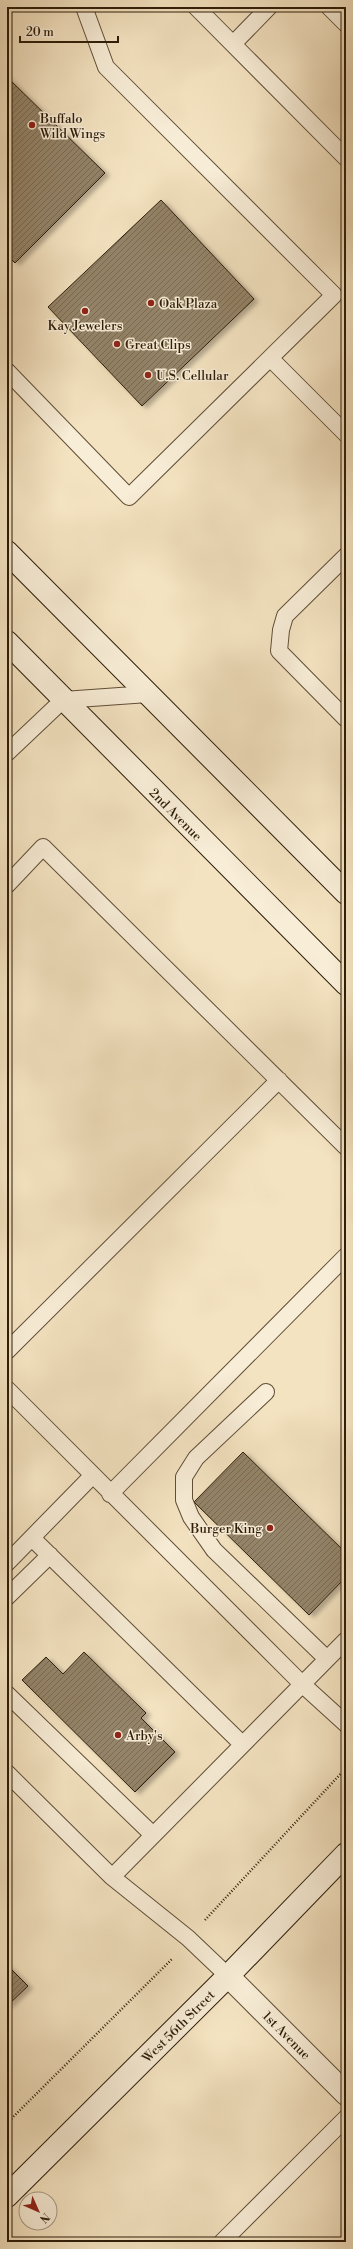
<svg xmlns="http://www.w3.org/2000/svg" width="353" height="2249" font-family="'Libre Bodoni',serif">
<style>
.building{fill:url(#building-hatch);stroke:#2d1d09;filter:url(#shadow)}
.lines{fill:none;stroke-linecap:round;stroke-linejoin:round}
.lane-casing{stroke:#5f4e37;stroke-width:18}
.street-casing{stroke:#5f4e37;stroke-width:24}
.secondary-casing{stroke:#2d1d09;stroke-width:24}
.path{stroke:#2d1d09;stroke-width:2.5;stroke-dasharray:1 2;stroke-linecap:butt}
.lane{stroke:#f8edd7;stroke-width:16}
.street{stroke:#f8edd7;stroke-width:22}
.secondary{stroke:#f8edd7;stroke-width:22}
.poi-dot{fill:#8f2418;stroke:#f8edd7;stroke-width:1.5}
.labels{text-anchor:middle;stroke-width:3;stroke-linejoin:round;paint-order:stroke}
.poi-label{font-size:13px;fill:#2d1d09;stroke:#f8edd7;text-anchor:start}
.street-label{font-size:13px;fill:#2d1d09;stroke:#f8edd7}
</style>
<defs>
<pattern id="building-hatch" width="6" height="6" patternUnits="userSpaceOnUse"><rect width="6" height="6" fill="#948469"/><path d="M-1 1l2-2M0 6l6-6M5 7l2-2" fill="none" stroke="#796b55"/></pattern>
<filter id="shadow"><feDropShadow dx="4.5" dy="2.5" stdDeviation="2" flood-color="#0004"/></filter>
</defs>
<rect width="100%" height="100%" fill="#f4e3c1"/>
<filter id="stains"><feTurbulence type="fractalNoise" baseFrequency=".005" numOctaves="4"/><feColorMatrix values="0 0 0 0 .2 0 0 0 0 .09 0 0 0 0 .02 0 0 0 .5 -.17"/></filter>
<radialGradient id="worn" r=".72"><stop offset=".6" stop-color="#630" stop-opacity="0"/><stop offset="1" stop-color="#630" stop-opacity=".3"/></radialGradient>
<!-- building -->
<path class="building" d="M7 77 105 173 15 263 7 255Z
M161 200 254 299 142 406 48 307Z
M243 1452 346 1553V1577L309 1615 194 1502Z
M84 1652 146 1713 141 1718 175 1752 135 1792 22 1680 46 1657 63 1674Z
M7 1965 28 1986 7 2006Z"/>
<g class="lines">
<defs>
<path id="lane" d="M196 7 346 158
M329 7 346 24
M233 44 269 7
M270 358 346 434
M7 371 129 497 334 295 106 67 84 7
M346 556 285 616 281 630 279 651 346 719
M7 753 63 700 148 694
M7 885 43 847 346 1147
M7 1351 279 1080
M7 1389 302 1684 346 1724
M266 1392 196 1458 184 1477V1500L191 1517 214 1550 327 1659
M110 1494 346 1256
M32 1538 242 1744
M7 1563 93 1475
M7 1597 50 1555
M7 1694 153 1835
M7 1773 112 1877 188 1938 228 1976
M112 1877 346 1640
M222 2242 346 2118"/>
<path id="street" d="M228 1976 346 2094"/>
<path id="secondary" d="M7 552 346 893
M7 642 346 984
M7 2196 228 1976 346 1854"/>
</defs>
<!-- lane casing -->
<use href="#lane" class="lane-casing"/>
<!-- street casing -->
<use href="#street" class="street-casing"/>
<!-- secondary casing -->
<use href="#secondary" class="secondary-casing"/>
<!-- path -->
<path class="path" d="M205 1920 346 1768
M7 2123 172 1959"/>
<!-- lane -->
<use href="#lane" class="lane"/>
<!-- street -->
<use href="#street" class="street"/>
<!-- secondary -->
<use href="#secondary" class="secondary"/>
</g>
<!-- markers -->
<g class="poi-dot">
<circle cx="32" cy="125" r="4"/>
<circle cx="151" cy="303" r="4"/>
<circle cx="85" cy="311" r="4"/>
<circle cx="117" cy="344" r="4"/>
<circle cx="148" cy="375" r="4"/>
<circle cx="270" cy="1528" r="4"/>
<circle cx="118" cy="1735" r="4"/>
</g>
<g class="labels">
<!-- poi labels -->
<g class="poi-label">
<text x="40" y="123">Buffalo<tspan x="40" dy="15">Wild Wings</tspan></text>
<text x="159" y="308">Oak Plaza</text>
<text x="85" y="330" text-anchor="middle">Kay Jewelers</text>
<text x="125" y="349">Great Clips</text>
<text x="156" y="380">U.S. Cellular</text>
<text x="262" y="1533" text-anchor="end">Burger King</text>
<text x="126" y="1740">Arby's</text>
</g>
<!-- street labels -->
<g class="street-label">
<text transform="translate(176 814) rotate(45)" y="5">2nd Avenue</text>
<text transform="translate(178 2026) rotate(-45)" y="5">West 56th Street</text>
<text transform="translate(287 2035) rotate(45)" y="5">1st Avenue</text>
</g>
</g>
<!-- margin -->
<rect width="353" height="2249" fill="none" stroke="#f4e3c1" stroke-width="24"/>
<rect x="8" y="8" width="337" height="2233" fill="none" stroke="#2d1d09" stroke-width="2"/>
<rect x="12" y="12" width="329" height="2225" fill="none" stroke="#2d1d09"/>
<!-- north arrow -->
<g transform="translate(38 2211) rotate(135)"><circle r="19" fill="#f8edd7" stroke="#a79a85"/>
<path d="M0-3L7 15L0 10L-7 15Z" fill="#8f2418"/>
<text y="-6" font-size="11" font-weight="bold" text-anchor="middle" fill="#2d1d09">N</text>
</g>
<!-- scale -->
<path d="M20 36v6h98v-6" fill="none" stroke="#2d1d09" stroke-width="2"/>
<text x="26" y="36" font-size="12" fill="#2d1d09" stroke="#f8edd7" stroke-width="3" paint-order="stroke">20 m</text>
<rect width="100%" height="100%" filter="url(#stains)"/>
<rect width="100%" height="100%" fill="url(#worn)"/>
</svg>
